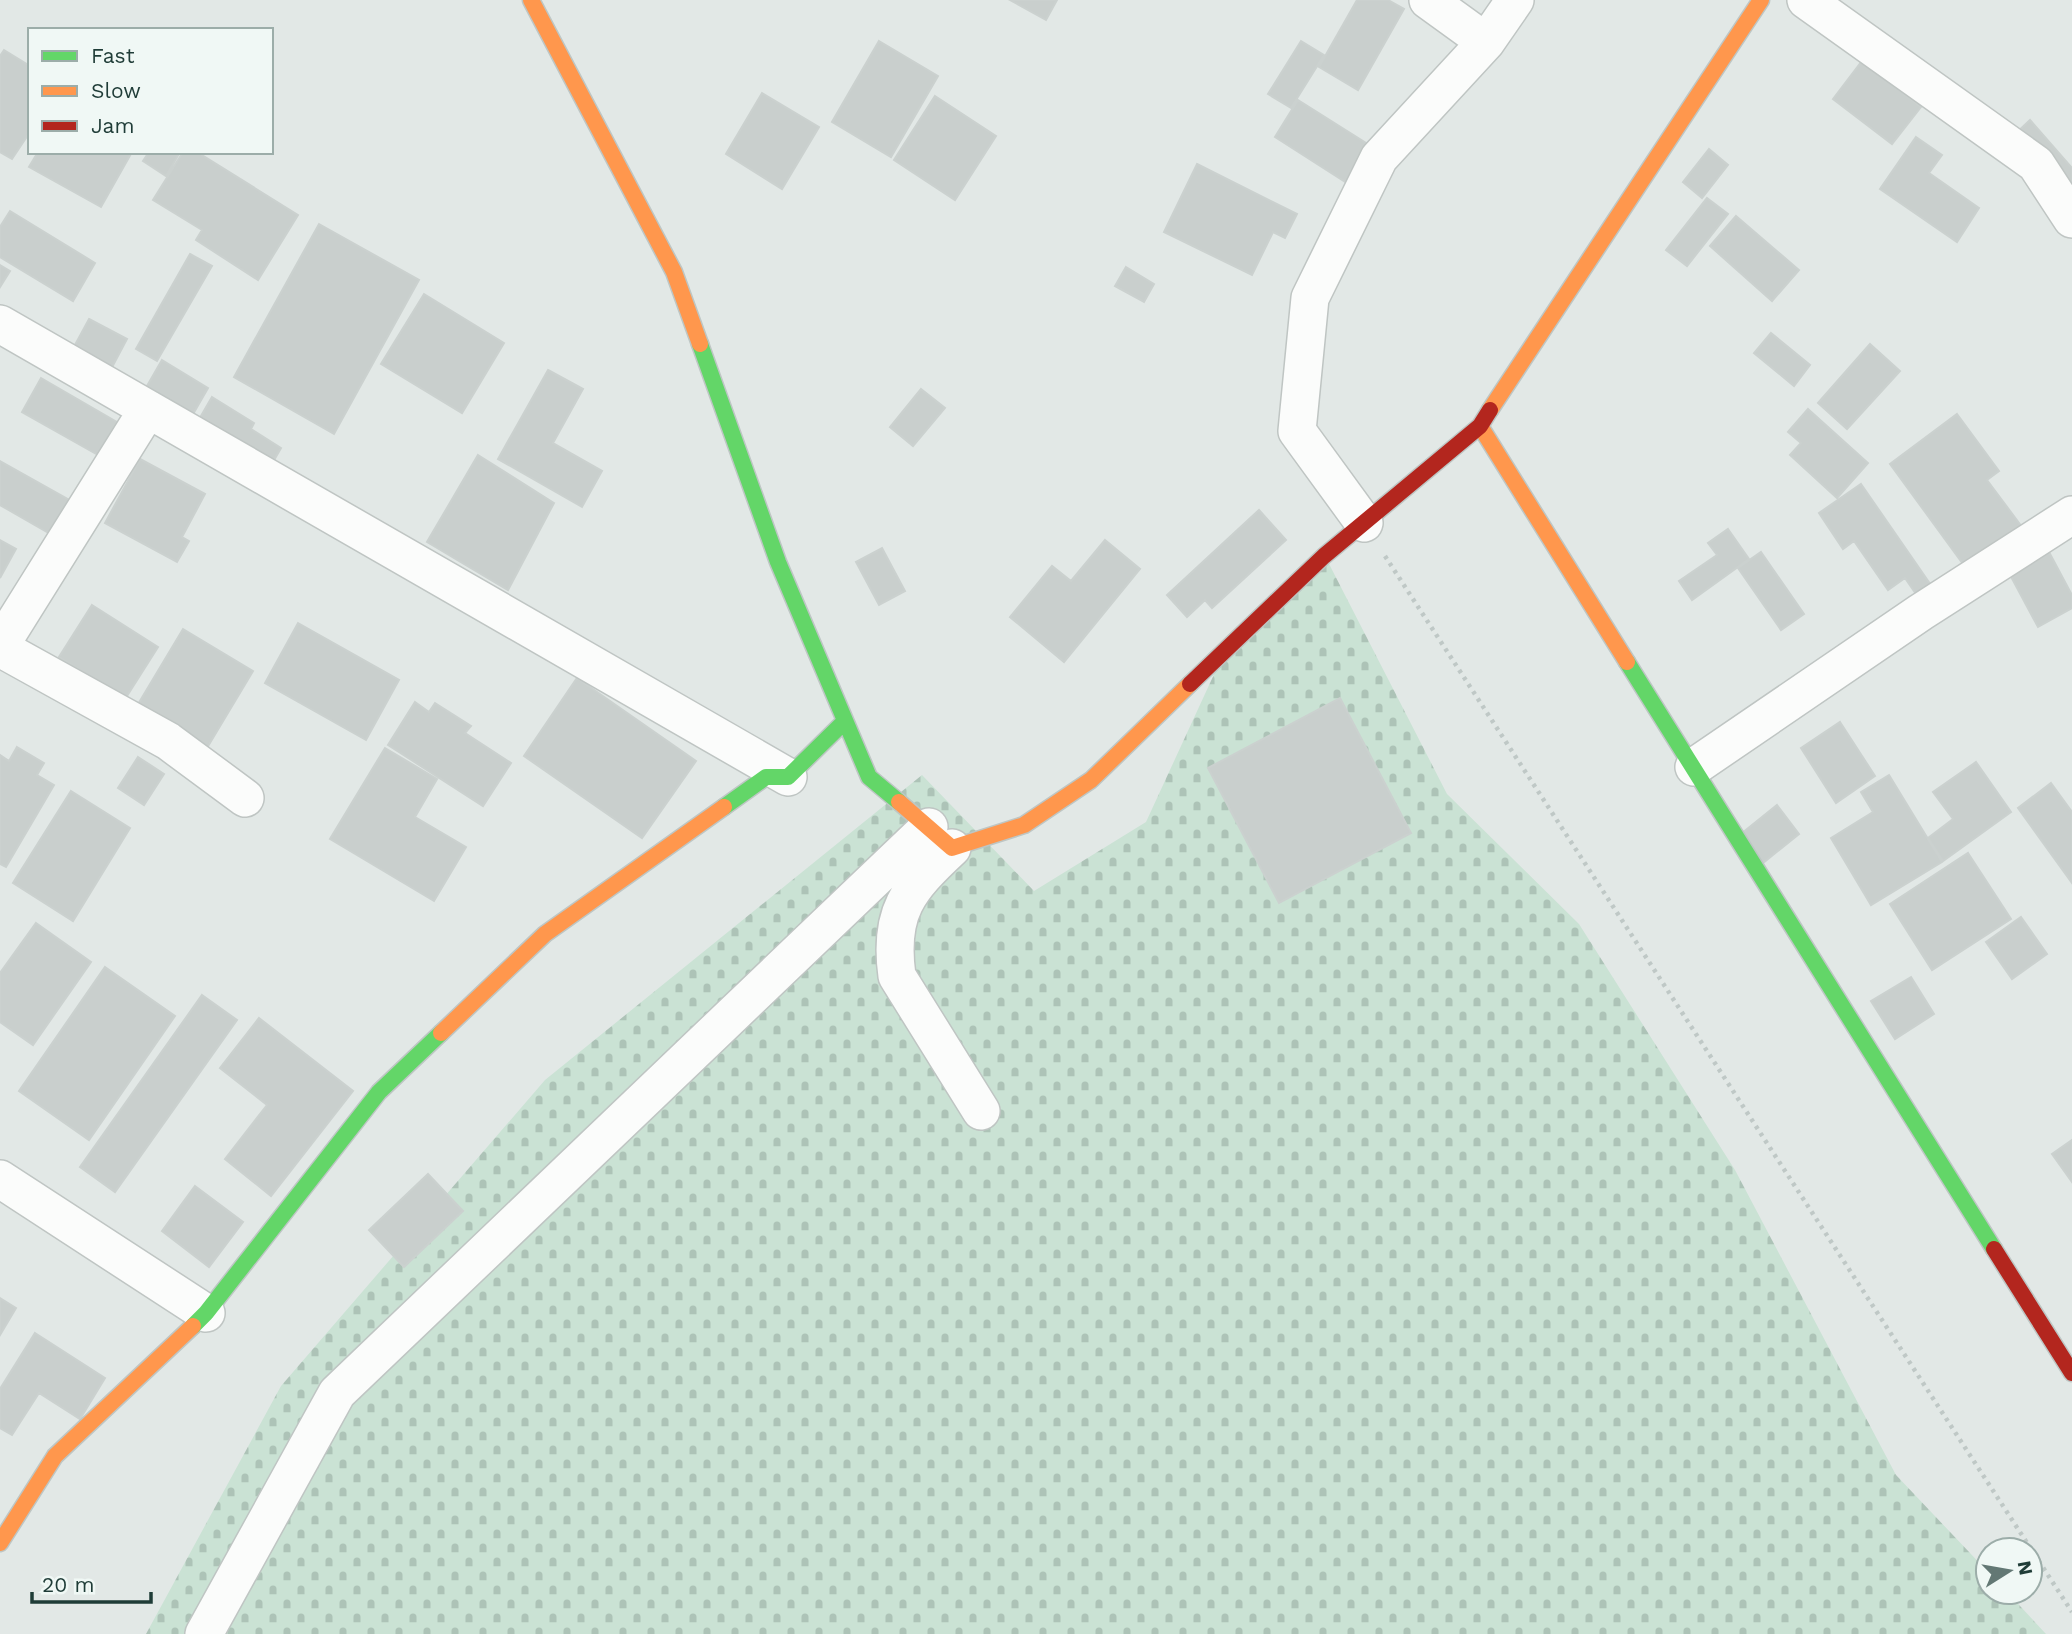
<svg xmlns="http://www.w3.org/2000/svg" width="2072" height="1634" font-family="'Work Sans',sans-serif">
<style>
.cemetery{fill:url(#cemetery-stones)}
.building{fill:#c9cfcd;stroke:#cbd1cf;stroke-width:2}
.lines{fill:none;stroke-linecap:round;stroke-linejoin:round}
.street-casing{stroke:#bfc5c3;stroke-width:40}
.fast-casing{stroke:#bec6c4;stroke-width:19}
.slow-casing{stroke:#bec6c4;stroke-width:19}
.jam-casing{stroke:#bec6c4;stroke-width:19}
.path{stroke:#bfc8c6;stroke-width:4.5;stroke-dasharray:3.5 5;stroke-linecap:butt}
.street{stroke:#fbfcfb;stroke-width:37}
.fast{stroke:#63d668;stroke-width:16}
.slow{stroke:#ff974d;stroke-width:16}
.jam{stroke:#b3261e;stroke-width:16}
</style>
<defs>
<pattern id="cemetery-stones" width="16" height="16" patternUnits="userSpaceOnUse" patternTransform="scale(1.75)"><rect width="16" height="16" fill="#cae2d4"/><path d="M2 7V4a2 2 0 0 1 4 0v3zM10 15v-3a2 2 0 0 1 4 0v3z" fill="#adc3b7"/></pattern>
</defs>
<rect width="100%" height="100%" fill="#e2e8e6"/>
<!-- cemetery -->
<path class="cemetery" d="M1326 558 1447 794 1579 924 1735 1170 1896 1475 1988 1572V1592H2007L2046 1634H146L281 1386 545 1080 922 775 1034 891 1146 822 1222 657Z"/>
<!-- building -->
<path class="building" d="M1010 0H1057L1046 20Z
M1357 0H1388L1404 9 1358 90 1319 67Z
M879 41 938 76 891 157 832 122Z
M1301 41 1324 55 1291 108 1268 94Z
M4 50 30 66V132L12 159 0 152V56Z
M1862 61 1921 107 1892 144 1833 99Z
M762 93 819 127 782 189 726 154Z
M935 96 996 136 955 200 894 160Z
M1298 100 1382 153 1358 190 1275 137Z
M2030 120 2072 168V204L2013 136Z
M1916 137 1942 155 1929 173 1979 208 1957 242 1880 189Z
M1709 149 1728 165 1702 198 1683 182Z
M38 152H132L101 207 29 167Z
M149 152H180L166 176 143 161Z
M183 152H197L298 215 258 280 196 240 202 230 153 200Z
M1197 164 1297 214 1285 238 1273 232 1252 275 1164 232Z
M1707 198 1728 214 1687 266 1666 250Z
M10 211 95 263 73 301 0 257V227Z
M1736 216 1799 270 1772 301 1710 246Z
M319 224 419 280 334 434 234 377Z
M190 254 212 266 157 361 136 349Z
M0 265 10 271 0 287Z
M1126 267 1154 284 1144 302 1115 286Z
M424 294 504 343 462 413 381 364Z
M89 319 127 339 108 375 70 354Z
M1771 333 1810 365 1794 386 1754 353Z
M1870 344 1900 371 1847 429 1818 403Z
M162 360 208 388 189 421 143 393Z
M548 370 583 389 553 443 602 471 582 507 498 459Z
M41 378 117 422 98 455 22 412Z
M921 389 945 408 913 446 890 427Z
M212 397 254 423 251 429 281 448 270 467 197 423Z
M1808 409 1868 463 1837 498 1790 455 1801 443 1788 432Z
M1957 414 1999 471 1987 480 2022 527 1966 568 1890 464Z
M478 455 554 503 508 590 427 542Z
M140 459 205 494 182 537 189 541 177 562 105 523Z
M0 461 71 501 52 535 0 505Z
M1861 484 1935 591 1920 600 1905 578 1888 590 1854 541 1843 549 1819 513Z
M1259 510 1286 540 1212 608 1205 600 1187 617 1167 595Z
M1728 529 1749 559 1692 600 1679 581 1717 555 1708 543Z
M0 540 16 549 0 578Z
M1105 540 1140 569 1064 662 1010 617 1052 566 1071 581Z
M882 548 905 591 879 605 856 562Z
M1761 552 1804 614 1781 630 1738 568Z
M2049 552 2072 595V608L2038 627 2009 573Z
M92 605 158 647 125 699 59 657Z
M298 623 399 680 366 740 265 683Z
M183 629 253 671 207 748 137 706Z
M577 678 696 761 642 838 524 756Z
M1340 698 1411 833 1279 903 1208 768Z
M415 702 429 712 435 703 471 726 465 733 511 763 483 806 388 745Z
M1840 722 1875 776 1836 803 1801 748Z
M17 747 44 763 37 775 54 785 6 867 0 864V755L9 761Z
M385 748 437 779 415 817 466 847 434 901 330 839Z
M138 757 164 774 144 805 118 788Z
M1976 762 2011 812 1943 861 1928 838 1953 819 1933 792Z
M1889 775 1942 862 1871 905 1831 838 1873 812 1861 792Z
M2051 783 2072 812V883L2018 808Z
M71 791 130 828 73 921 13 883Z
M1777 805 1799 834 1763 863 1741 834Z
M1968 853 2011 919 1932 970 1890 904Z
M2021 917 2047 954 2012 979 1986 942Z
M36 923 91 962 33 1045 0 1022V973Z
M105 967 175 1016 89 1140 19 1091Z
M1911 977 1934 1014 1895 1039 1871 1001Z
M202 995 237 1020 115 1192 80 1167Z
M259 1018 353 1091 271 1196 225 1159 267 1105 220 1068Z
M2072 1140V1182L2052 1154Z
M428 1174 463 1211 404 1267 369 1230Z
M195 1186 243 1222 209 1267 162 1231Z
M0 1298 16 1308 0 1335Z
M35 1333 105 1378 80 1419 39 1393 12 1435 0 1428V1389Z"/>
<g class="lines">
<defs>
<path id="street" d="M1428 0 1486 42
M1806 0 2036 164 2072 219
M0 324 788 777
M1364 523 1297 431 1310 298 1379 158 1486 42 1515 0
M0 646 148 409
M0 648 168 741 245 798
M1694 767 1921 612 2072 515
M952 848C908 889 888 912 897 976L981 1111
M0 1179 206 1313
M204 1634 337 1393 929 827"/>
<path id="fast" d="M700 344 778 562 869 777 899 802
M1627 662 1994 1249
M724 807 766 777H788L845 721
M193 1326 206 1313 379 1092 441 1033"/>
<path id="slow" d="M531 0 674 272 700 344
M1490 410 1761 0
M1480 426 1627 662
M899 802 952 848 1024 825 1091 780 1190 684
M441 1033 545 934 724 807
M0 1543 55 1456 193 1326"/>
<path id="jam" d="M1190 684 1324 556 1480 426 1490 410
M1994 1249 2072 1373"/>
</defs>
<!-- street casing -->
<use href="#street" class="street-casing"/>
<!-- fast casing -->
<use href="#fast" class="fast-casing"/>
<!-- slow casing -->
<use href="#slow" class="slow-casing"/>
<!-- jam casing -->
<use href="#jam" class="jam-casing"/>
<!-- path -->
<path class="path" d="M1385 556 2072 1612"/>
<!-- street -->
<use href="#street" class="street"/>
<!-- fast -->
<use href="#fast" class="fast"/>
<!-- slow -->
<use href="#slow" class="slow"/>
<!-- jam -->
<use href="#jam" class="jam"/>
</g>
<!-- legend -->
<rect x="28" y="28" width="245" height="126" fill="#f0f8f5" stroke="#9cada9" stroke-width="2"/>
<rect x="42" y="51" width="35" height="10" fill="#63d668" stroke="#9cada9" stroke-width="2"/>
<text x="91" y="63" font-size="21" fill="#1f3c37">Fast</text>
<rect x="42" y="86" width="35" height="10" fill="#ff974d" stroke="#9cada9" stroke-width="2"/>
<text x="91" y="98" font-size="21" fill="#1f3c37">Slow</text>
<rect x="42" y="121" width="35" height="10" fill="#b3261e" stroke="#9cada9" stroke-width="2"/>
<text x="91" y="133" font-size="21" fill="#1f3c37">Jam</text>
<!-- north arrow -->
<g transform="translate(2009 1571) rotate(79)"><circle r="33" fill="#f0f8f5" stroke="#9cada9" stroke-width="2"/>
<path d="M0-5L12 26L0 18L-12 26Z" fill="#637874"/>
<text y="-10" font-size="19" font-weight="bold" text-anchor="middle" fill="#1f3c37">N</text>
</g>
<!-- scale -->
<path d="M32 1592v10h119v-10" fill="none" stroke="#1f3c37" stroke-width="3.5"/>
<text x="42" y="1592" font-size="21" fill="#1f3c37" stroke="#f0f8f5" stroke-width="5" paint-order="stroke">20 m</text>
</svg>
